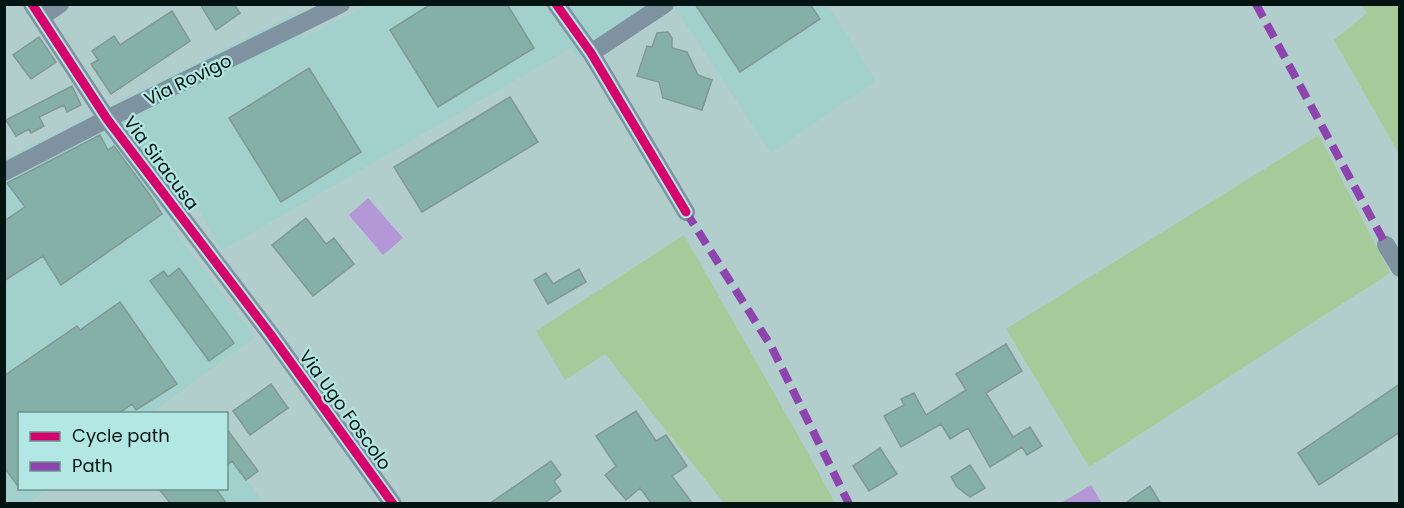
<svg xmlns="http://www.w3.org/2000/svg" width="1404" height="508" font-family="Poppins,sans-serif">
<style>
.built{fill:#a1d0cd}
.green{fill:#a7ca9b}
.water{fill:#b397d6}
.building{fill:#84b0a7;stroke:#829893;stroke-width:1.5}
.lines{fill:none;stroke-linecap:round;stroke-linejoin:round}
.minor{stroke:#7f92a0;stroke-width:18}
.quiet{stroke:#8e44ad;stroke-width:8;stroke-dasharray:15 8;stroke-linecap:butt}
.cycleway-casing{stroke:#b2e7e3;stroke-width:13}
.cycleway{stroke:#d6006c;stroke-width:9}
.labels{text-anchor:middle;stroke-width:4.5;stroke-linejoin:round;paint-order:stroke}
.street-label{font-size:18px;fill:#011412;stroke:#b2e7e3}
</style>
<rect width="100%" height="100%" fill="#b2cecc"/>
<!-- built -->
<path class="built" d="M369 5H828L876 81 771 153 675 8 581 61 571 48 221 251 196 203 168 222 255 337 151 413 20 414V488L49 489 29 503 5 504V159L294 14 303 38Z
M232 461 265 503 181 504 198 489 226 488 227 466Z"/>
<!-- green -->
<path class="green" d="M1362 5H1399V154L1334 40 1367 13Z
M1319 135 1390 273 1089 467 1006 329Z
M684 235 803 444 835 503H724L605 354 565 380 536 331Z"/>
<!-- water -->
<path class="water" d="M368 198 403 238 383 255 349 215Z
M1091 485 1101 502 1098 503H1061Z"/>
<!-- building -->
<path class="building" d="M200 4H234L240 13 216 30Z
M431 4H507L534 48 438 107 390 30Z
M695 4H810L820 19 740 72Z
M172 11 190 41 111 94 91 64 98 60 92 51 114 36 120 45Z
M668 32 672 38V48L687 52 698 75 712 80 702 110 663 98 659 82 637 76 647 46 652 47 657 33Z
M39 37 56 62 31 79 13 55Z
M309 68 361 152 281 202 229 118Z
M72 86 81 105 67 112 64 105 39 117 44 126 31 133 29 129 16 136 6 120Z
M510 97 538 142 422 212 394 167Z
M100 135 108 150 114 146 150 195 162 214 61 285 43 256 4 281V221L25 207 7 183Z
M306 218 326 244 334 238 354 264 313 296 272 245Z
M179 268 234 343 209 361 150 281 164 271 168 277Z
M579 269 586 282 548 304 534 280 546 273 553 284Z
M120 302 177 384 136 410 132 404 118 414H20V489L4 467V376L77 326 80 330Z
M1006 344 1022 371 986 393 1013 437 1030 427 1042 446 1027 455 1022 447 990 467 968 428 950 439 941 424 901 447 884 416 904 405 901 399 914 393 926 415 966 390 956 374Z
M271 384 288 408 250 435 233 411Z
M1400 384V432L1319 485 1298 453Z
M636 411 656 441 666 435 687 466 672 476 693 504H652L640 488 626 500 605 475 616 466 596 436Z
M226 428 258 471 246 480 232 461 226 466Z
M880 448 897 474 869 491 853 466Z
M551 461 561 475 554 481 561 491 543 504H489Z
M970 465 985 488 970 497 957 487 951 477Z
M1150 486 1161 504H1124Z
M159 489H216L227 504H171Z"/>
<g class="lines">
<!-- minor -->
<path class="minor" d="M32 4 107 119 271 335 393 504
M556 4 591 53 686 212
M41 17 60 4
M591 53 665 4
M4 172 107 119 341 4
M1386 245 1400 268"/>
<!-- quiet -->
<path class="quiet" d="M1256 4 1386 245
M686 212 771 346 849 504"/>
<defs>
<path id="cycleway" d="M32 4 107 119 271 335 393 504
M556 4 591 53 686 212"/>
</defs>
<!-- cycleway casing -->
<use href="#cycleway" class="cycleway-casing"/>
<!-- cycleway -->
<use href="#cycleway" class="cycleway"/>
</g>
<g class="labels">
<!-- street labels -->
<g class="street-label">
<text transform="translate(188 80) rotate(-26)" y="6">Via Rovigo</text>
<text transform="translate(161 163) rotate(53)" y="6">Via Siracusa</text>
<text transform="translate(345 410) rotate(54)" y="6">Via Ugo Foscolo</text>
</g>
</g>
<!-- border -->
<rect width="1404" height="508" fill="none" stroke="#011412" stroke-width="12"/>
<!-- legend -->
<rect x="18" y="412" width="210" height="78" fill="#b2e7e3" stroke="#6b938f" stroke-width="1.5"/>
<rect x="30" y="432" width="30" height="9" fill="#d6006c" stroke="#6b938f" stroke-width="1.5"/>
<text x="72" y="442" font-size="18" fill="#011412">Cycle path</text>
<rect x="30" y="462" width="30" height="9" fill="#8e44ad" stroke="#6b938f" stroke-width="1.5"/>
<text x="72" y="472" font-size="18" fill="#011412">Path</text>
</svg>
